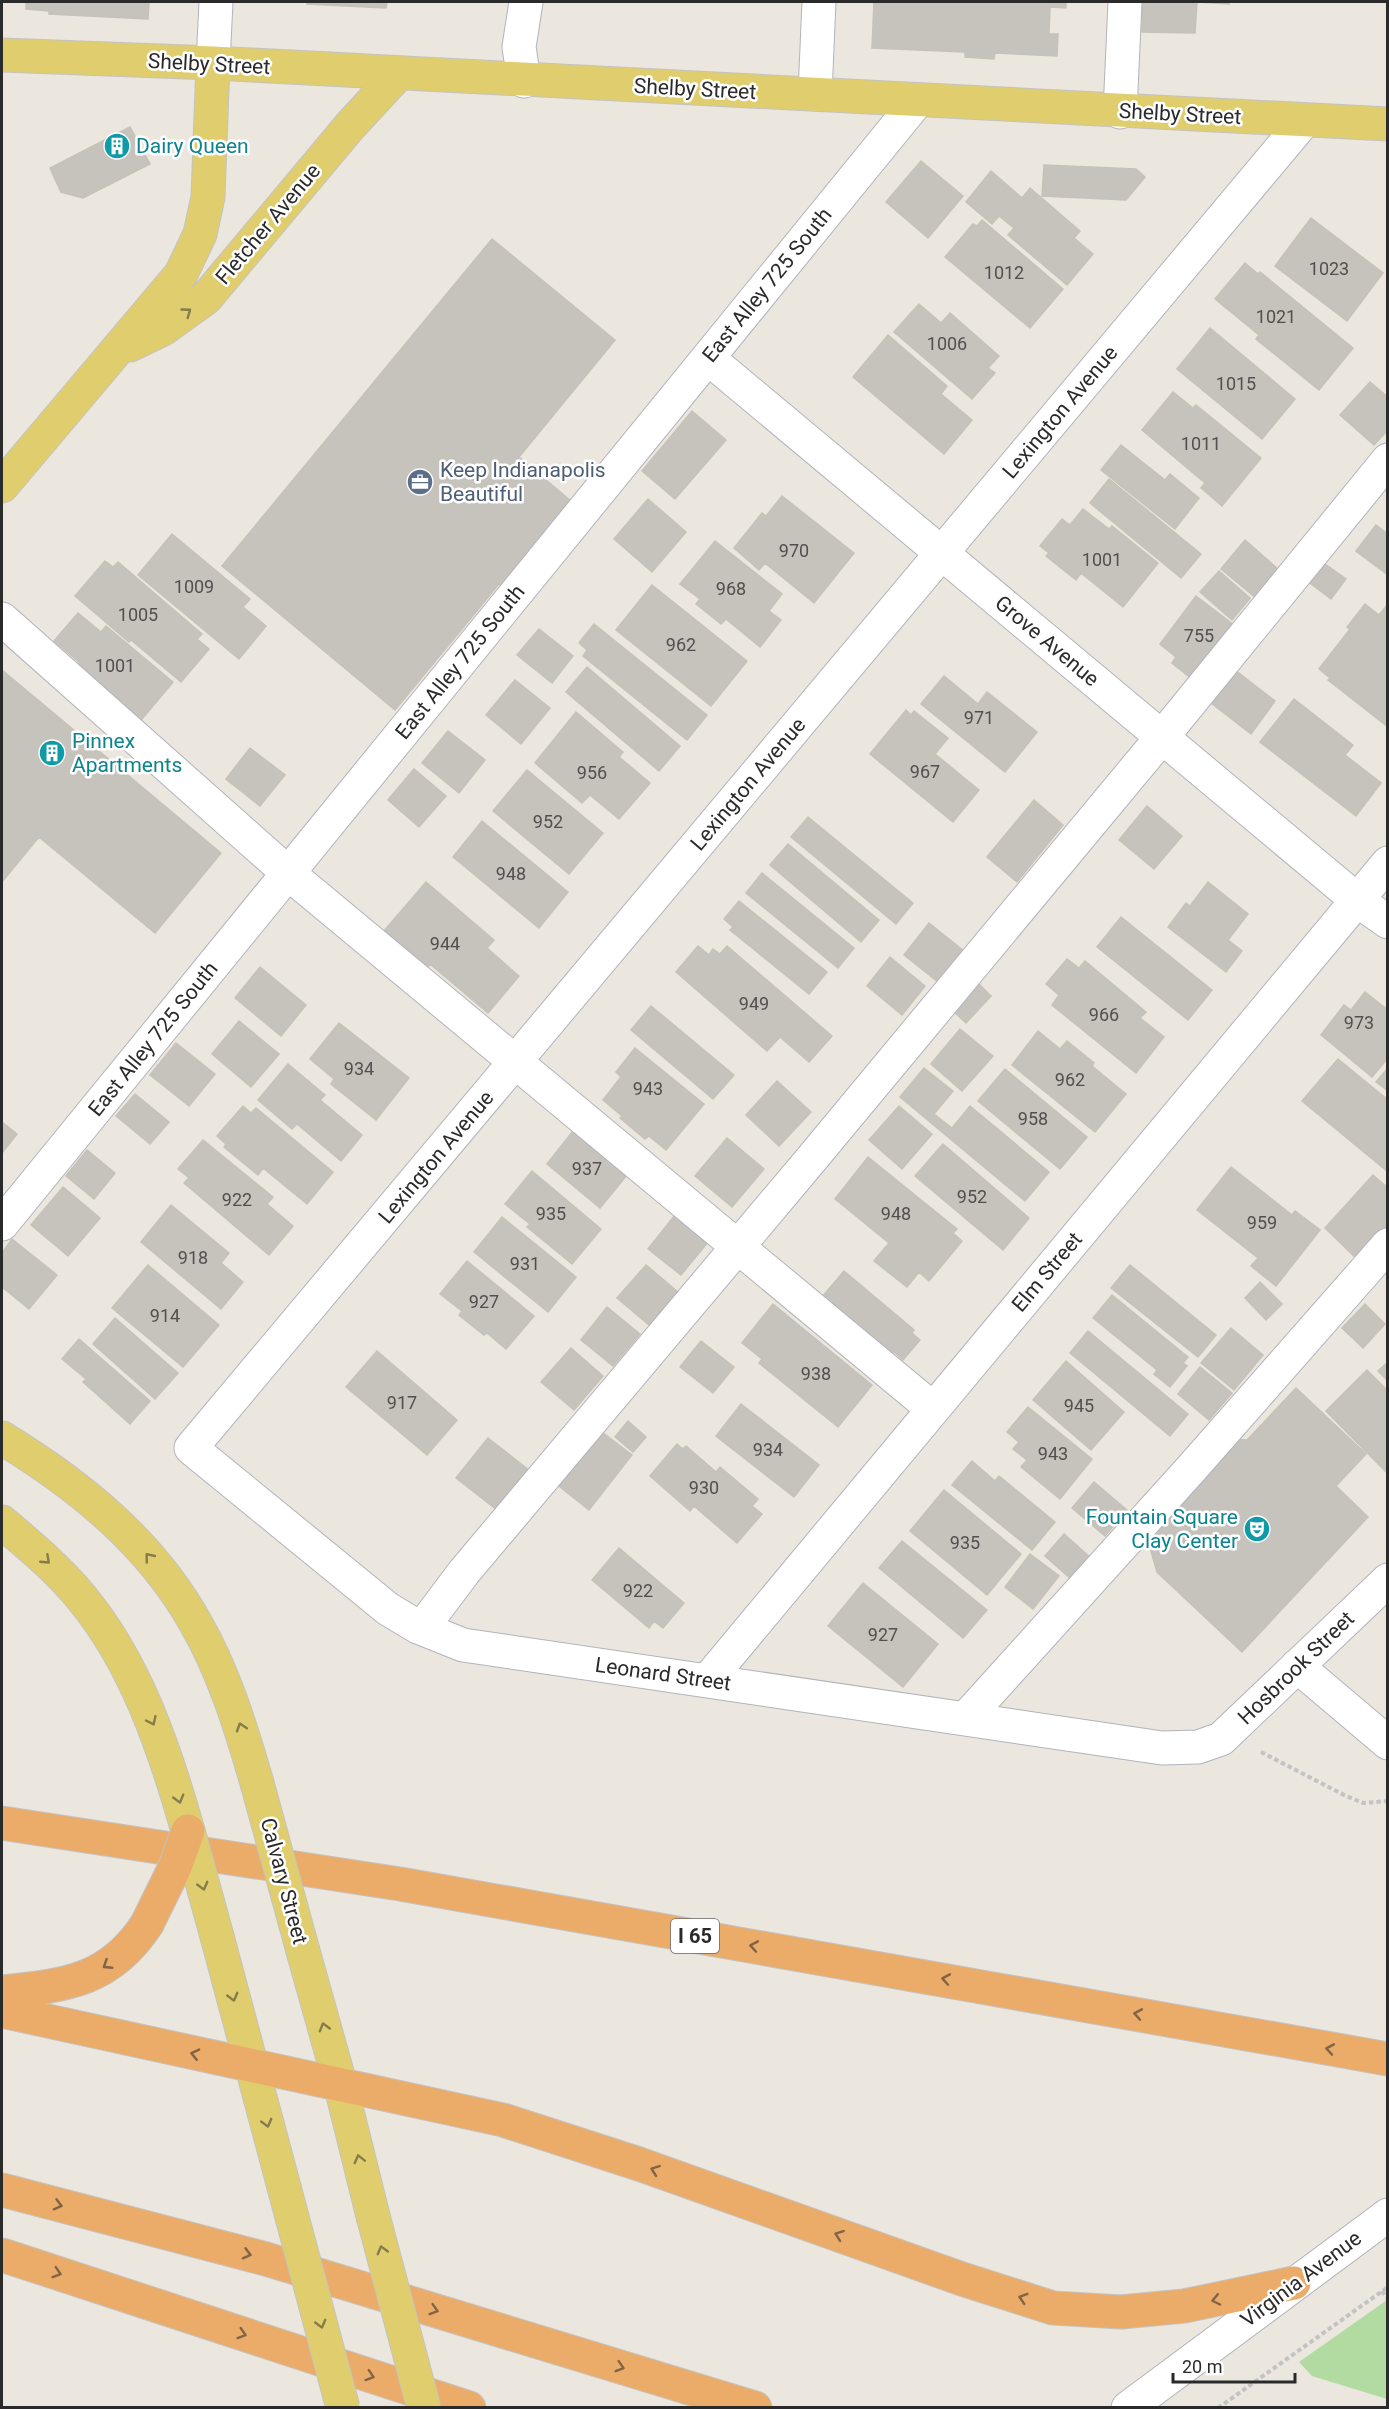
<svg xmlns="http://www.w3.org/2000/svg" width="1389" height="2409" font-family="Roboto,sans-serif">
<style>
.green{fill:#b1dba1}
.building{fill:#c6c3bd;stroke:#c6c2b8;stroke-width:1.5}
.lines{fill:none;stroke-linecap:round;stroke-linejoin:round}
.minor-casing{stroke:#b2b3bc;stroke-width:35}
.major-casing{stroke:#c3c3c3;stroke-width:35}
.highway-casing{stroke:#c3c3c3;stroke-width:35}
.path{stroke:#c3c3c3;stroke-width:4;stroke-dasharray:4.5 3;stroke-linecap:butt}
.minor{stroke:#fff;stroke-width:33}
.major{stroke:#e0ce6e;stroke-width:33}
.highway{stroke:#ebab69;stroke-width:33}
.major-bridge-casing{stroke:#c3c3c3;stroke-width:35;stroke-linecap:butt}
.highway-bridge-casing{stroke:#c3c3c3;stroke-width:35;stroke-linecap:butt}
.major-bridge{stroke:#e0ce6e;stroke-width:33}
.highway-bridge{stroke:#ebab69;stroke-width:33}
.oneway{stroke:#857c4c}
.oneway2{stroke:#816446}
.labels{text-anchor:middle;stroke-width:5;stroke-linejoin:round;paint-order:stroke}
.number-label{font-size:18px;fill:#51504f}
.shield{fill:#fff;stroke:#6a6a6a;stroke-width:1.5}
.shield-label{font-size:20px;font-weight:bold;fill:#2a2a2a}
.street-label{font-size:21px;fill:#2a2a2a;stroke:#fff}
.culture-label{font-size:21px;fill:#0d838f;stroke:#fff;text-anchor:start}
.service-label{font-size:21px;fill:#4e5e75;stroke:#fff;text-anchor:start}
</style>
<rect width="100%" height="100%" fill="#ebe6de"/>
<!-- green -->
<path class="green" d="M1387 2300V2399L1312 2376 1299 2362Z"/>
<!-- building -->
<path class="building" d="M26 2H149L148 19 49 14V11L26 9Z
M308 2H387L386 8 307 4Z
M874 2H1066V8L1050 7 1049 34H1058L1057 56 995 53 994 59 965 57V52L872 48Z
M1143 2H1229V4L1197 2 1195 33 1142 32Z
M130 127 150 164 83 198 61 192 50 168Z
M921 161 963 196 928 238 886 202Z
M1044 165 1136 169 1145 177 1126 200 1042 196Z
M991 171 1022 198 1030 188 1080 231 1074 238 1093 254 1067 285 1008 235 1014 228 999 216 992 224 966 202Z
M1311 218 1383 273 1347 321 1275 266Z
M982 220 1063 289 1030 328 945 257 973 224 977 226Z
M492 239 615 340 519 457 578 507 508 591 499 584 395 710 222 566Z
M1245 263 1258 274 1260 272 1353 348 1319 390 1256 339 1259 335 1215 299Z
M919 304 941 323 950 313 999 356 988 368 995 373 972 399 894 332Z
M1210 328 1295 399 1262 439 1177 369Z
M888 335 947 386 941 394 972 420 944 454 853 377Z
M1370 382 1388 397V430L1374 445 1340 415Z
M1173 392 1193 408 1196 405 1261 458 1222 506 1201 488 1205 483 1142 430Z
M692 411 726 440 675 499 642 471Z
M1121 445 1165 480 1170 474 1199 498 1175 529 1101 470Z
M1109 479 1201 554 1181 578 1090 503Z
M782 496 854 553 814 603 765 563 759 570 734 548 762 513 766 516Z
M648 499 686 532 652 572 614 539Z
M1083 509 1109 529 1112 526 1158 563 1123 607 1081 573 1076 580 1046 556 1049 553 1040 546 1062 519 1070 525Z
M1376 525 1388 534V575L1356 551Z
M172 534 250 599 243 607 266 626 239 659 138 575Z
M1245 540 1279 570 1256 598 1221 569Z
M715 541 782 594 769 611 781 620 760 647 726 619 721 624 696 604 700 599 680 584Z
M105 561 113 567 118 562 202 634 197 639 209 649 181 682 131 640 129 642 75 596Z
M1325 564 1346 579 1331 599 1310 583Z
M1219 571 1250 598 1232 620 1200 592Z
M652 585 747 661 711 706 616 630Z
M1196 596 1239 629 1197 683 1172 663 1176 657 1160 644Z
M1365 604 1379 615 1388 604V659L1347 627Z
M78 613 101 632 106 626 173 682 137 725 72 671 79 662 54 641Z
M594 624 707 715 687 740 583 656 587 650 579 643Z
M539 629 573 656 552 683 517 655Z
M1350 629 1388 659V727L1328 680 1330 678 1319 669Z
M587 667 680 746 659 771 566 692Z
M2 670 221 853 155 933 39 837 2 882Z
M1235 670 1275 701 1251 734 1210 702Z
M944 676 978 704 987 692 1037 732 1005 772 921 704Z
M515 680 550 708 521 744 486 715Z
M1294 699 1353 745 1345 755 1381 783 1356 816 1260 742Z
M906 710 911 715 914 711 948 738 935 754 979 790 953 822 870 754Z
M576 712 623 752 619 757 650 783 619 819 590 795 582 803 535 763Z
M448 731 485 760 459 793 422 763Z
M250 748 285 775 260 806 226 779Z
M414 769 446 796 419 827 388 800Z
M527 770 603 833 569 874 493 811Z
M1034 800 1063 825 1017 882 987 857Z
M1147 806 1182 836 1154 869 1119 840Z
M808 817 913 903 896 924 791 837Z
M482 821 568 892 539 928 453 857Z
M788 844 879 920 861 942 770 865Z
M762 873 854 948 838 968 746 893Z
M426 882 494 940 487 948 519 976 488 1013 430 964 427 968 384 931Z
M1208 882 1248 914 1228 940 1242 951 1226 972 1168 927 1186 903 1190 906Z
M739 901 827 972 809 994 730 930 733 927 724 919Z
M1121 917 1212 990 1188 1020 1097 947Z
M929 923 964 951 938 982 904 955Z
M698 946 709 955 713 949 720 954 727 946 832 1036 809 1062 780 1037 767 1051 676 972Z
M890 957 925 986 902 1015 867 986Z
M1067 959 1079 968 1085 961 1146 1012 1140 1018 1164 1037 1136 1073 1052 1005 1059 995 1046 984Z
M260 967 306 1005 281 1036 235 998Z
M976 981 991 996 966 1023 950 1008Z
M1365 992 1388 1010V1058L1372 1077 1321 1035 1344 1005 1351 1010Z
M651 1006 734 1075 713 1099 631 1030Z
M239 1021 279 1054 251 1087 212 1054Z
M339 1023 409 1078 376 1120 331 1084 334 1079 310 1059Z
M960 1029 993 1056 962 1091 931 1064Z
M1038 1031 1060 1049 1067 1041 1094 1063 1092 1066 1126 1094 1095 1132 1012 1065Z
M176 1043 215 1074 189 1106 150 1075Z
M635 1048 704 1104 666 1150 649 1136 645 1139 620 1118 622 1116 603 1100 621 1077 616 1072Z
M1338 1059 1388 1100V1172L1302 1101Z
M288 1064 325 1095 320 1100 362 1135 341 1161 297 1124 292 1129 258 1100Z
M924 1068 953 1091 934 1114 952 1128 970 1106 1049 1172 1025 1201 900 1097Z
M1388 1068V1091L1376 1082Z
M1005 1069 1087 1137 1060 1169 978 1101Z
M777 1081 811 1112 779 1146 746 1115Z
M135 1094 169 1122 150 1144 116 1116Z
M243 1106 251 1113 256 1108 333 1172 307 1204 263 1168 258 1175 224 1147 226 1144 217 1136Z
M899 1106 932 1134 902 1169 869 1140Z
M2 1122 17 1134 2 1153Z
M573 1131 627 1175 600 1208 547 1164Z
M727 1138 764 1169 732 1207 695 1176Z
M203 1140 273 1197 267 1204 293 1226 269 1255 184 1183 189 1178 178 1169Z
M943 1144 1029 1218 1003 1250 915 1176Z
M87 1150 115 1173 94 1199 66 1176Z
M868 1157 957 1229 953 1233 962 1241 929 1281 919 1272 907 1287 874 1261 889 1243 835 1199Z
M1231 1167 1292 1215 1295 1211 1320 1230 1276 1286 1251 1266 1258 1258 1197 1210Z
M532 1171 601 1229 572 1264 527 1227 530 1224 505 1204Z
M1373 1175 1388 1188V1227L1357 1259 1325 1228Z
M63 1187 100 1218 68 1256 31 1225Z
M171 1205 229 1253 221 1263 243 1282 221 1309 141 1242Z
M675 1215 708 1242 681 1275 648 1249Z
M502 1217 576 1277 548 1312 474 1252Z
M12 1239 57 1275 29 1309 2 1287V1253Z
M467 1261 534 1316 506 1349 487 1333 484 1335 459 1315 462 1311 440 1294Z
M148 1265 219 1325 183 1367 112 1308Z
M646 1265 678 1292 649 1325 617 1298Z
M1130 1265 1216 1335 1198 1357 1111 1288Z
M844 1271 914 1330 912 1333 920 1340 903 1360 893 1351 891 1354 823 1296Z
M1260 1282 1282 1304 1266 1320 1245 1298Z
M1112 1295 1188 1357 1183 1363 1187 1366 1170 1387 1154 1374 1157 1370 1093 1318Z
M773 1304 872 1385 838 1427 759 1363 762 1359 742 1343Z
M1365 1304 1385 1324 1363 1348 1342 1328Z
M607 1307 640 1334 613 1366 581 1340Z
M115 1318 178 1373 155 1399 93 1344Z
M1231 1328 1263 1355 1234 1390 1201 1363Z
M1088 1331 1188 1414 1170 1436 1070 1353Z
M79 1339 150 1401 130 1424 83 1382 86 1379 62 1359Z
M701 1341 734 1367 713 1393 680 1367Z
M571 1348 603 1376 574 1410 541 1382Z
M377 1351 457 1420 427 1455 346 1387Z
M1066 1361 1124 1412 1091 1450 1033 1400Z
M1388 1362V1381L1378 1371Z
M1200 1367 1232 1393 1209 1420 1178 1394Z
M1367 1370 1388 1391V1474L1326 1411Z
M1296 1388 1366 1454 1336 1486 1368 1517 1242 1652 1157 1572 1148 1541 1231 1439 1247 1440Z
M741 1404 819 1465 794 1497 716 1436Z
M1028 1407 1092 1459 1060 1499 1021 1467 1027 1460 1013 1449 1019 1442 1007 1432Z
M628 1421 646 1437 633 1452 615 1437Z
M598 1429 632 1455 589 1510 555 1483Z
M488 1438 529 1470 497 1510 456 1478Z
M677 1444 683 1449 686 1446 716 1472 720 1467 758 1499 752 1506 762 1514 737 1543 694 1506 690 1511 650 1476Z
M972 1461 995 1481 999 1476 1055 1522 1032 1550 952 1485Z
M1094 1482 1127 1510 1105 1536 1072 1508Z
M944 1490 1021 1554 987 1595 910 1531Z
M1064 1534 1091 1558 1071 1579 1045 1556Z
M902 1541 987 1610 963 1638 879 1568Z
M619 1548 684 1603 663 1628 654 1621 649 1628 592 1580Z
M1030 1554 1059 1576 1033 1609 1005 1587Z
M863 1583 938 1644 903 1687 828 1626Z"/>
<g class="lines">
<defs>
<path id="minor" d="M213 63 216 2
M524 81 519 47 526 2
M815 94 819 2
M1120 112 1125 2
M1304 121 191 1448 388 1609 418 1627 463 1645 1162 1748 1198 1747 1221 1739 1388 1580
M708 358 1357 900 1388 922
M2 619 288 873 933 1409
M2 1224 918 100
M422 1628 464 1572 809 1162 1162 737 1388 460
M1297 1666 1388 1743
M707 1681 1388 863
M965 1719 1191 1469 1388 1245
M1128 2408 1388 2215"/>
<path id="major" d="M2 55 213 63 1388 124
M130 345 163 329 206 298 350 126 399 73
M2 486 181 274 200 234 208 197 213 63
M2 1438C79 1485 150 1542 195 1622 224 1672 241 1728 257 1783
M2 1522C29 1545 58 1569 81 1597 136 1663 165 1750 188 1831
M218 1940 284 2187
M303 1951 340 2083 373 2216"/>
<path id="highway" d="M2 1823 400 1884 1388 2059
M2 1992C65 1985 109 1982 147 1924
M2 2011 503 2120 639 2164 962 2279 1053 2308 1121 2312 1184 2306 1294 2283
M2 2190 266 2259 755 2408
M2 2255 469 2408"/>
</defs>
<!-- minor casing -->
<use href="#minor" class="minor-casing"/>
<!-- major casing -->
<use href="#major" class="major-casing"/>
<!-- highway casing -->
<use href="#highway" class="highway-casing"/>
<!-- path -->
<path class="path" d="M1261 1752 1344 1795 1363 1803 1388 1801
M1382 2291 1388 2299
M1218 2408 1388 2287"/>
<!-- minor -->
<use href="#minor" class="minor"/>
<!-- major -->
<use href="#major" class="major"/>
<!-- highway -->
<use href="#highway" class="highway"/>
<defs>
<path id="major-bridge" d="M257 1783 303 1951
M188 1831 218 1940
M284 2187 343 2408
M373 2216 424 2408"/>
<path id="highway-bridge" d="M147 1924 175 1867 188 1831"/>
</defs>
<!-- major-bridge casing -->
<use href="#major-bridge" class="major-bridge-casing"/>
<!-- highway-bridge casing -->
<use href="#highway-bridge" class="highway-bridge-casing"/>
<!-- major-bridge -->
<use href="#major-bridge" class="major-bridge"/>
<!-- highway-bridge -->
<use href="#highway-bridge" class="highway-bridge"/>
</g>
<!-- one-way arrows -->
<defs><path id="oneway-chevron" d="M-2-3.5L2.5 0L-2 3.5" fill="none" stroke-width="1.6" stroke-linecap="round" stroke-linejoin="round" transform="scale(1.5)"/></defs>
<g class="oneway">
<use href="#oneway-chevron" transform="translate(187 312) rotate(-36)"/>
<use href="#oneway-chevron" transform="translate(149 1557) rotate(-129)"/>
<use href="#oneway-chevron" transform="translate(46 1560) rotate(43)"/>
<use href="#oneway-chevron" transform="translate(152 1721) rotate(65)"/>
<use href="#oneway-chevron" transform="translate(241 1727) rotate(-108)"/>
<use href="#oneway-chevron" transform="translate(179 1799) rotate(74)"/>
<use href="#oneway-chevron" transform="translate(203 1886) rotate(75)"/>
<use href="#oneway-chevron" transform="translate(233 1997) rotate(75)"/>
<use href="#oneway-chevron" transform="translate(324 2027) rotate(-106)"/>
<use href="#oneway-chevron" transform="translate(267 2123) rotate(75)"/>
<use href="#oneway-chevron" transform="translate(359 2159) rotate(-104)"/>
<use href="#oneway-chevron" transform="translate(382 2250) rotate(-105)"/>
<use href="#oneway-chevron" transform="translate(321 2324) rotate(75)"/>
</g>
<g class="oneway2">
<use href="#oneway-chevron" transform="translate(754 1946) rotate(-170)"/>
<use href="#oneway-chevron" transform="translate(107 1965) rotate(147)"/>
<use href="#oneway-chevron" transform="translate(946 1979) rotate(-170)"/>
<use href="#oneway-chevron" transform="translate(1138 2014) rotate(-170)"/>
<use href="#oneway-chevron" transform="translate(1330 2049) rotate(-170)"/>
<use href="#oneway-chevron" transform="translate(195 2054) rotate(-167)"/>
<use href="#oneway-chevron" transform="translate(655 2170) rotate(-160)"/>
<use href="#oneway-chevron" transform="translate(58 2205) rotate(15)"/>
<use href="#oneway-chevron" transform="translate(839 2235) rotate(-160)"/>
<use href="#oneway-chevron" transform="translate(247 2254) rotate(15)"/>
<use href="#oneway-chevron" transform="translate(57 2273) rotate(18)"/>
<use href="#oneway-chevron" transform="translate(1023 2298) rotate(-162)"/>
<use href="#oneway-chevron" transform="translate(1216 2300) rotate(168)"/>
<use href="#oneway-chevron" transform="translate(434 2310) rotate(17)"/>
<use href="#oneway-chevron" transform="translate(242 2334) rotate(18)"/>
<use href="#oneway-chevron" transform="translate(620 2367) rotate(17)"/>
<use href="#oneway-chevron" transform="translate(370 2376) rotate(18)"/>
</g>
<!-- icons -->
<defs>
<symbol id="building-disc" viewBox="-11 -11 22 22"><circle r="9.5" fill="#0f9aa8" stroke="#fff"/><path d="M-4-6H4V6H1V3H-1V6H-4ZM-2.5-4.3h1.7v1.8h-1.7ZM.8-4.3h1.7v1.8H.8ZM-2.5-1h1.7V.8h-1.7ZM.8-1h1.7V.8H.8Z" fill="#fff"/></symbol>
<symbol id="office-disc" viewBox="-11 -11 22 22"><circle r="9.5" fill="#5c6f8a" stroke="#fff"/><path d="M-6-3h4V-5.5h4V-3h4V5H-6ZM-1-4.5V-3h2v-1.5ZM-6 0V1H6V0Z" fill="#fff"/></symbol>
<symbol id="theatre-disc" viewBox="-11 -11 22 22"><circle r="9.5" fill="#0f9aa8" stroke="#fff"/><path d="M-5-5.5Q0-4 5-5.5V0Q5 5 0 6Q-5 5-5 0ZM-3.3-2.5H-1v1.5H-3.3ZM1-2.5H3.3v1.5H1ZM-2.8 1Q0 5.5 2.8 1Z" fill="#fff"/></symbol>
</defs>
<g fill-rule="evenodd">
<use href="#building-disc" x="102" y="131" width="30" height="30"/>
<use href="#office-disc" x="405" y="467" width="30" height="30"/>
<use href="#building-disc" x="37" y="738" width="30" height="30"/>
<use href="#theatre-disc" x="1242" y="1514" width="30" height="30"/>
</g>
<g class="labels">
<!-- number labels -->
<g class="number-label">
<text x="1329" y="275">1023</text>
<text x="1004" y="279">1012</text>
<text x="1276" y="323">1021</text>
<text x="947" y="350">1006</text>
<text x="1236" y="390">1015</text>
<text x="1201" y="450">1011</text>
<text x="794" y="557">970</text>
<text x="1102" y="566">1001</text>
<text x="194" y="593">1009</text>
<text x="731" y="595">968</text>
<text x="138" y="621">1005</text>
<text x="1199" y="642">755</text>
<text x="681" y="651">962</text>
<text x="115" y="672">1001</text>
<text x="979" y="724">971</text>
<text x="925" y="778">967</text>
<text x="592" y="779">956</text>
<text x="548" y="828">952</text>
<text x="511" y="880">948</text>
<text x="445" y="950">944</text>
<text x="754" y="1010">949</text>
<text x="1104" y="1021">966</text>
<text x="1359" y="1029">973</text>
<text x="359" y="1075">934</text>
<text x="1070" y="1086">962</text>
<text x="648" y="1095">943</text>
<text x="1033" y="1125">958</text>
<text x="587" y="1175">937</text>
<text x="972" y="1203">952</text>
<text x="237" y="1206">922</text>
<text x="551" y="1220">935</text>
<text x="896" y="1220">948</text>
<text x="1262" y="1229">959</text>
<text x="193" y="1264">918</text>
<text x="525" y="1270">931</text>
<text x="484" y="1308">927</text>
<text x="165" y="1322">914</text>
<text x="816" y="1380">938</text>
<text x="402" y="1409">917</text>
<text x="1079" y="1412">945</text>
<text x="768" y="1456">934</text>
<text x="1053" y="1460">943</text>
<text x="704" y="1494">930</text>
<text x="965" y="1549">935</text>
<text x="638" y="1597">922</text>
<text x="883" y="1641">927</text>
</g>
<!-- shield labels -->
<rect class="shield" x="671" y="1919" width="48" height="34" rx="4.5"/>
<g class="shield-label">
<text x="695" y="1943">I 65</text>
</g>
<!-- street labels -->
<g class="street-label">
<text transform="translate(209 64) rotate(3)" y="7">Shelby Street</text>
<text transform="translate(695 89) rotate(3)" y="7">Shelby Street</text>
<text transform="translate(1180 114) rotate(3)" y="7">Shelby Street</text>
<text transform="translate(268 224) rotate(-50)" y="7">Fletcher Avenue</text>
<text transform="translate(767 285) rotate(-51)" y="7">East Alley 725 South</text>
<text transform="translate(1060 412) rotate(-50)" y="7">Lexington Avenue</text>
<text transform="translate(1047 641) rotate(40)" y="7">Grove Avenue</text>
<text transform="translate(460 662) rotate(-51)" y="7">East Alley 725 South</text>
<text transform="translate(748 784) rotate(-50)" y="7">Lexington Avenue</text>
<text transform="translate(153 1039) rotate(-51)" y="7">East Alley 725 South</text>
<text transform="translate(436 1157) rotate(-50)" y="7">Lexington Avenue</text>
<text transform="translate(1047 1272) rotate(-50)" y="7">Elm Street</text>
<text transform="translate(1296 1668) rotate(-44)" y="7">Hosbrook Street</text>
<text transform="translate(663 1674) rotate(8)" y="7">Leonard Street</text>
<text transform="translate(284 1881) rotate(75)" y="7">Calvary Street</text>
<text transform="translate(1301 2279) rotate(-37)" y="7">Virginia Avenue</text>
</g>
<!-- culture labels -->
<g class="culture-label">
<text x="136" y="153">Dairy Queen</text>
<text x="72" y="748">Pinnex<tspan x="72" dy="24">Apartments</tspan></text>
<text x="1238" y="1524" text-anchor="end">Fountain Square<tspan x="1238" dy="24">Clay Center</tspan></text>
</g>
<!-- service labels -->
<g class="service-label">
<text x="440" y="477">Keep Indianapolis<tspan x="440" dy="24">Beautiful</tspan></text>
</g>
</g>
<!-- border -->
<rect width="1389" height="2409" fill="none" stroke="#2a2a2a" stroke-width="6"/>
<!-- scale -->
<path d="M1173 2373v9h122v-9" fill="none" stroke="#2a2a2a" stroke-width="3"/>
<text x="1182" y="2373" font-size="18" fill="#2a2a2a" stroke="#ffffff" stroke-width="4.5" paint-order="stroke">20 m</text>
</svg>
